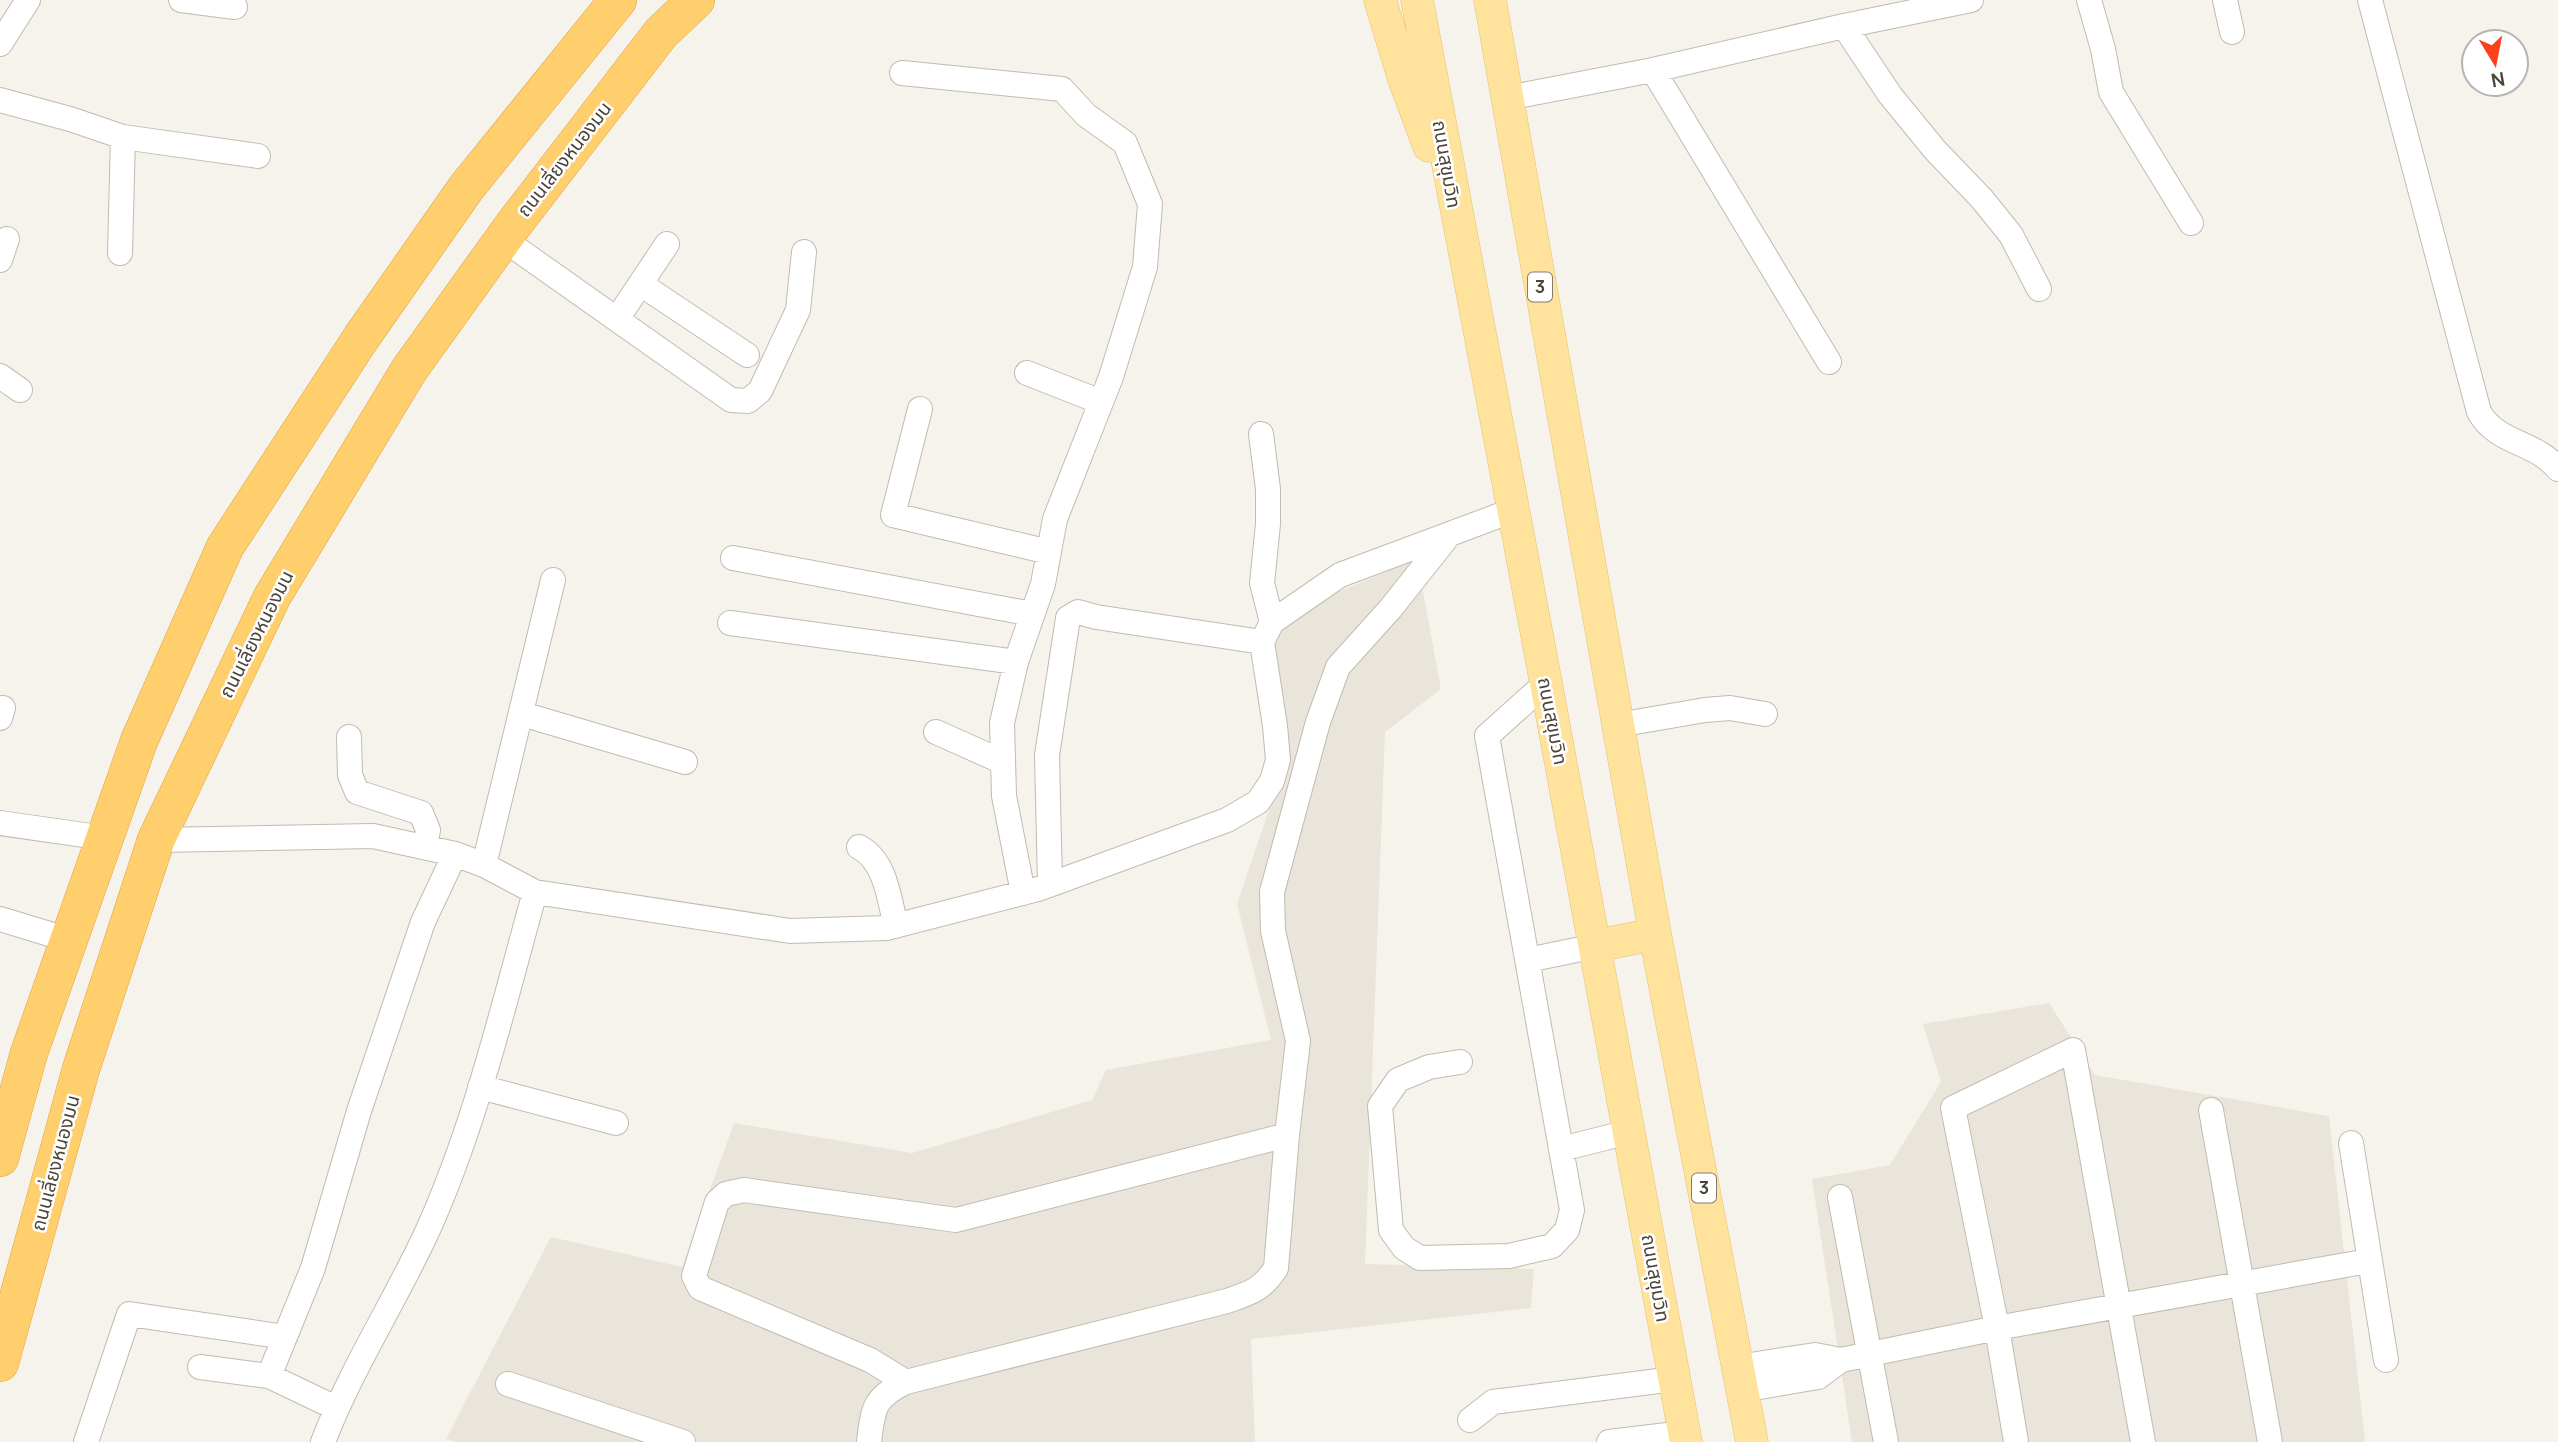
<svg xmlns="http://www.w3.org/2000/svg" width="2558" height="1442" font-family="Manrope,'Noto Sans Thai',sans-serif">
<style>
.residential{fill:#eae5da}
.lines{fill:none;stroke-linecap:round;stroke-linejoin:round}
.minor-casing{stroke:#c2bbae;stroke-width:26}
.major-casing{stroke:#e6c16a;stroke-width:33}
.highway-casing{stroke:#e0a43c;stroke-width:38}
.minor{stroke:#fff;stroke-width:24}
.major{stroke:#ffe39c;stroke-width:32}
.highway{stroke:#ffcf6e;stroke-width:37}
.labels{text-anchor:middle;stroke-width:5;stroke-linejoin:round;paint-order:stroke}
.shield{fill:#fff;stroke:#817c74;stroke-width:2}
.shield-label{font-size:18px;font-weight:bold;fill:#4b4439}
.street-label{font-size:19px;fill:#4b4439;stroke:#fff}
</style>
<rect width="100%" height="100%" fill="#f6f3ec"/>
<!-- residential -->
<path class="residential" d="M1417 559 1441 689 1385 732 1365 1264 1534 1269 1531 1308 1251 1339 1255 1442H458L446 1439 551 1237 682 1267 734 1123 912 1153 1092 1100 1106 1070 1271 1040 1237 904 1271 804 1289 770 1273 643 1302 607Z
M2049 1003 2095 1075 2329 1116 2365 1442H1852L1812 1179 1890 1165 1941 1082 1923 1024Z"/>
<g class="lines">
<defs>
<path id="minor" d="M181 0 235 7
M2089 0 2103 49 2111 92 2191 223
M2225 0 2232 32
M2370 0 2479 412C2498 445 2534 440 2558 469
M1844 26 1890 95 1935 150 1982 199 2011 235 2039 289
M0 44 28 0
M1653 70 1829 362
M902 73 1062 89 1086 115 1125 143 1150 204 1145 267 1111 377 1055 519 1043 584 1016 662 1002 723 1004 796 1023 893
M1507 98 1653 70 1844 26 1971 0
M0 100 70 119 123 137 258 156
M503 239 731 400 748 401 760 391 798 310 804 252
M120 253 123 137
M0 260 7 239
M642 285 747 355
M617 319 667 244
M1027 373 1101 402
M0 376 20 390
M920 409 893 515 1049 552
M1261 434 1268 489V524L1262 583 1272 622
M733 558 1032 614
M730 623 1016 662
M522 714 685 762
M0 718 3 708
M1618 725 1705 710 1730 708 1765 714
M936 732 1003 762
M349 737 350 775 357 792 421 813 428 830 425 847
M0 823 105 838
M156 840 373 836 455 854 484 865 535 892 790 931 887 928 1038 889 1227 820 1258 802 1272 781 1278 760 1275 726 1262 642 1272 622 1340 575 1514 510
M859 847C886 861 889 899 896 926
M484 865 553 580
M1050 884 1047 755 1068 618 1078 612 1096 617 1262 642
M0 919 69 940
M1528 960 1595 946
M1460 1062 1429 1067 1398 1080 1380 1106 1391 1230 1404 1248 1420 1258 1509 1256 1552 1246 1567 1230 1572 1210 1487 736 1546 683
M480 1087 616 1123
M2211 1110 2270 1442
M2351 1143 2386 1360
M1561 1149 1629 1132
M1840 1197 1886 1442
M200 1367 269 1376 336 1408
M1738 1367 1815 1355 1841 1360 1997 1328 2368 1261
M269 1376 313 1268 359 1111 423 922 455 854
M906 1382 870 1360 700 1288 694 1276 717 1202 726 1194 744 1190 956 1220 1287 1135
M508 1384 683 1442
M1742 1390 1818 1377 1841 1360
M1470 1420 1493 1402 1674 1379
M86 1442 129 1314 285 1337
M323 1442C351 1369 394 1303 427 1232 476 1124 503 1006 535 892
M869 1442C873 1408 874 1397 906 1382L1227 1301C1250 1293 1262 1290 1276 1268L1287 1135 1298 1041 1273 931 1272 892 1318 722 1338 667 1391 608 1449 535
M1609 1442 1684 1433
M2016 1442 1997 1328 1953 1108 2073 1050 2143 1442"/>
<path id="major" d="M1380 0 1404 79 1429 146
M1417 0 1546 683 1686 1442
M1490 0 1655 934 1752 1442
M1595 946 1655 934"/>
<path id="highway" d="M0 1158 29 1053 139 741 225 547 361 338 466 188 618 0
M0 1363 81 1069 156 840 272 597 409 370 514 224 661 33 696 0"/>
</defs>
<!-- minor casing -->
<use href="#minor" class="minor-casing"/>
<!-- major casing -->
<use href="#major" class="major-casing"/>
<!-- highway casing -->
<use href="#highway" class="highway-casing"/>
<!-- minor -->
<use href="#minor" class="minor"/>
<!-- major -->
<use href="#major" class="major"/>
<!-- highway -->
<use href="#highway" class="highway"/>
</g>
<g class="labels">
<!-- shield labels -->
<g class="shield">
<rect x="1528" y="272.5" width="24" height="29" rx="5"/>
<rect x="1692" y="1173.5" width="24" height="29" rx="5"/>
</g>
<g class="shield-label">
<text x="1540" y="293">3</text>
<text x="1704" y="1194">3</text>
</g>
<!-- street labels -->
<g class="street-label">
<text transform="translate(564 159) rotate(-52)" y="7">ถนนเลี่ยงหนองมน</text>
<text transform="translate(1447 164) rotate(80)" y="7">ถนนสุขุมวิท</text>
<text transform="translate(256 634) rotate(-63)" y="7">ถนนเลี่ยงหนองมน</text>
<text transform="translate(1553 721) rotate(79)" y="7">ถนนสุขุมวิท</text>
<text transform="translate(55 1163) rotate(-75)" y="7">ถนนเลี่ยงหนองมน</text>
<text transform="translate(1656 1278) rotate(80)" y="7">ถนนสุขุมวิท</text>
</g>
</g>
<!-- north arrow -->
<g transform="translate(2495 63) rotate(170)"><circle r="33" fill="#ffffff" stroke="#b7b4b0" stroke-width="2"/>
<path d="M0-5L12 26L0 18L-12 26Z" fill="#fc3f1d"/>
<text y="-10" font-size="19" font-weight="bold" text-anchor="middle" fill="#4b4439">N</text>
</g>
</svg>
